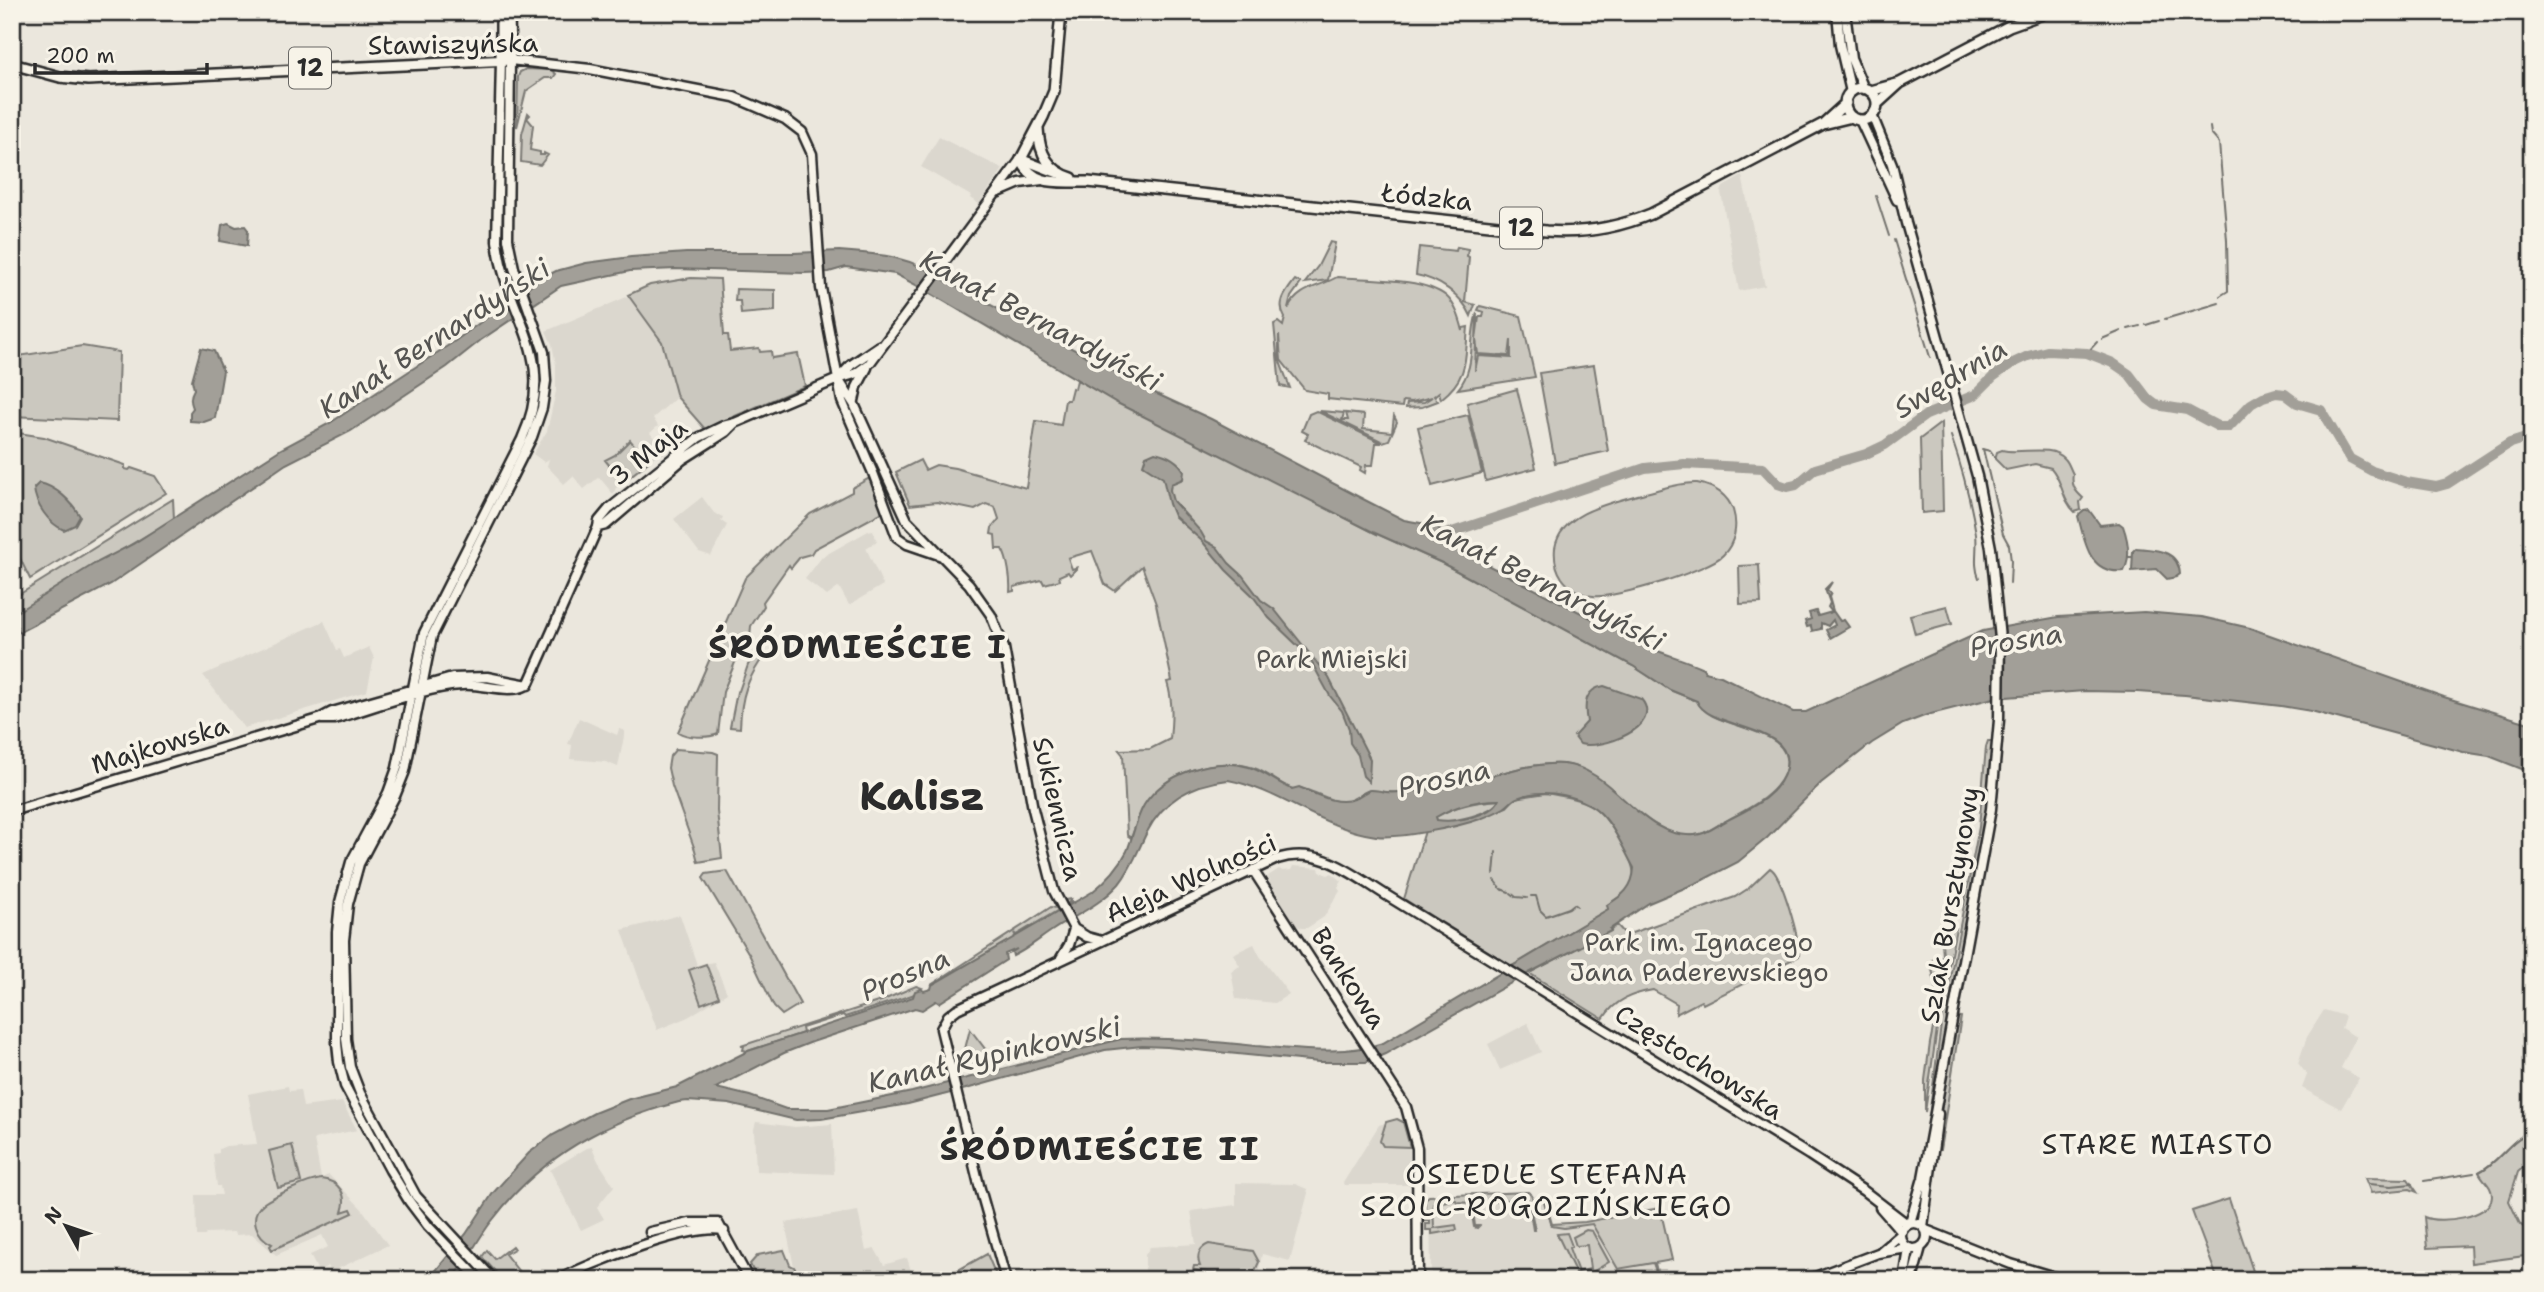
<svg xmlns="http://www.w3.org/2000/svg" width="2544" height="1292" font-family="'Shantell Sans',sans-serif">
<style>
.built{fill:#dbd7ce}
.green{fill:#cbc8bf;stroke:#7b7a75;stroke-width:2}
.water{fill:#a29f98;stroke:#72716c;stroke-width:2;fill-rule:evenodd}
.lines{fill:none;stroke-linecap:round;stroke-linejoin:round}
.stream{stroke:#72716c;stroke-width:2}
.river{stroke:#a29f98;stroke-width:10}
.secondary-casing{stroke:#2b2b2b;stroke-width:13}
.primary-casing{stroke:#2b2b2b;stroke-width:14}
.secondary{stroke:#f7f3e8;stroke-width:8}
.primary{stroke:#f7f3e8;stroke-width:9}
.labels{text-anchor:middle;stroke-width:7;stroke-linejoin:round;paint-order:stroke}
.shield{fill:#f7f3e8;stroke:#686764;stroke-width:2}
.shield-label{font-size:24px;font-weight:bold;fill:#2b2b2b}
.street-label{font-size:26px;fill:#2b2b2b;stroke:#f7f3e8}
.park-label{font-size:26px;fill:#535250;stroke:#f7f3e8}
.water-label{font-size:28px;font-style:italic;fill:#555451;stroke:#f7f3e8}
.neighbourhood-label{font-size:28px;letter-spacing:2px;fill:#2b2b2b;stroke:#f7f3e8}
.district-label{font-size:33px;font-weight:bold;letter-spacing:2px;fill:#2b2b2b;stroke:#f7f3e8}
.town-label{font-size:40px;font-weight:bold;fill:#2b2b2b;stroke:#f7f3e8}
</style>
<rect width="100%" height="100%" fill="#ebe7dd"/>
<filter id="ink" filterUnits="userSpaceOnUse"><feTurbulence type="fractalNoise" baseFrequency=".0143" numOctaves="2"/><feDisplacementMap in="SourceGraphic" scale="14" xChannelSelector="R" yChannelSelector="G"/><feConvolveMatrix kernelMatrix="1 2 1 2 8 2 1 2 1" color-interpolation-filters="sRGB"/></filter>
<g filter="url(#ink)">
<!-- built -->
<path class="built" d="M939 137 1003 169 979 204 970 198 971 196 921 167Z
M1742 176 1765 286 1739 291 1721 192 1723 187Z
M629 296 662 342 677 397 653 418 658 426 650 433 666 453 655 456 616 488 613 494 599 477 584 489 573 476 564 484 547 466 549 459 544 462 533 454 547 431 556 391V365L552 344 546 331Z
M702 497 714 513 723 517 721 521 727 525 711 556 699 552 674 519Z
M870 530 873 531 877 541 866 548 883 585 849 605 839 587 827 596 805 579 822 557Z
M324 621 337 650 340 649 344 658 369 647 374 658 367 691 244 728 203 675Z
M579 718 617 735 619 729 625 731 618 767 606 762 570 759 572 745 568 744Z
M1293 866 1319 868 1320 872 1328 875 1332 873 1342 881 1338 888 1340 891 1324 917 1307 928H1301L1295 924 1270 885 1268 876 1279 869 1283 871 1291 870Z
M680 915 697 965 714 962 727 993 688 1017 657 1030 622 930Z
M1254 944 1260 956 1289 994 1275 1003 1236 999 1231 971 1240 966 1233 954Z
M2324 1010 2345 1016 2341 1028 2356 1037 2341 1068 2359 1078 2341 1109 2302 1088 2307 1075 2298 1063 2307 1037Z
M1528 1023 1541 1052 1500 1070 1488 1044Z
M288 1086 289 1091 300 1090 303 1107 342 1102 357 1130 314 1139 321 1178 329 1175 362 1209 388 1245 331 1272 328 1266 318 1271 310 1255 328 1247 322 1235 276 1255 252 1234 235 1235 234 1232 206 1233 205 1236H197L196 1195H222L220 1186H217L213 1154 219 1153V1149L226 1146 257 1144 248 1094Z
M1397 1119 1403 1121 1409 1145 1410 1185H1344L1343 1183 1379 1125Z
M756 1122 795 1127 832 1124 834 1174 756 1171 754 1129Z
M592 1147 598 1161 614 1186 597 1207 604 1219 581 1230 550 1170 587 1148Z
M1236 1183 1295 1184 1307 1189 1308 1193 1290 1261 1262 1254 1257 1280 1192 1270 1190 1280H1145V1255L1150 1247 1196 1244 1191 1211 1236 1205Z
M1544 1196 1552 1224 1585 1222 1660 1208 1672 1260 1655 1263 1659 1280H1431L1430 1200Z
M858 1211 866 1251 875 1249 884 1265 907 1258 914 1280H802L794 1267 785 1223Z"/>
<!-- green -->
<path class="green" d="M526 69 551 70 556 74 553 78H545L526 91 517 127 518 77 520 72Z
M528 113 530 115 527 118 533 125 530 150 540 152V155H544V153L548 155 540 165 521 162 522 134Z
M1330 242 1335 243 1328 280 1305 283 1318 266Z
M1419 247 1456 251 1457 247 1468 249 1467 256 1469 257 1465 302 1475 305 1471 316C1462 295 1438 279 1416 275Z
M1337 277C1367 280 1422 277 1446 296 1456 305 1460 319 1463 331V328L1468 327C1465 358 1469 377 1441 399L1439 392 1434 396 1438 401 1422 407 1406 408 1407 403 1424 402 1432 397 1412 402 1403 401 1402 407 1328 399V394L1305 390 1281 360 1279 335V359L1290 388 1280 386 1274 324 1278 322 1283 326 1285 318C1276 303 1286 292 1295 280L1301 283 1291 297 1288 309C1299 287 1318 288 1337 277Z
M691 278 720 279 724 335H728L730 351 759 348 760 352 771 351 772 358 798 354 805 386 705 429 677 397 662 342 628 295 650 285Z
M736 289 775 290V311L741 314 740 301H735Z
M1480 306 1521 316 1535 377 1458 389C1477 366 1468 339 1477 313L1475 371 1478 356 1511 358V340L1509 356 1478 354 1476 339 1479 317H1483L1484 312 1478 310Z
M82 346 119 352 117 421 12 416V357Z
M1594 365 1608 451 1555 463 1539 373Z
M1077 380 1375 533 1442 563 1633 666 1670 690 1697 701C1706 727 1782 726 1786 758 1789 774 1776 789 1764 798 1751 808 1738 814 1724 822 1715 826 1709 832 1700 834 1667 842 1636 811 1613 791 1599 778 1582 766 1563 764 1526 762 1490 778 1454 786 1433 790 1407 793 1385 792 1380 792 1374 790 1370 790 1366 790 1355 799 1348 801 1328 805 1311 785 1293 789 1279 784 1268 773 1254 768 1218 756 1168 771 1146 803 1139 813 1136 826 1131 838L1127 835 1123 755 1119 750 1150 749 1170 739C1172 719 1173 702 1167 682L1172 681 1171 676 1156 604 1142 566 1115 591 1105 584 1092 551 1068 558 1072 569 1078 567 1070 575 1068 572 1059 576 1060 580 1044 584 1042 580 1014 587V591L1010 592C1011 580 1008 559 1002 549H996L995 535 991 534 992 528 999 519 995 507 986 504 975 510 937 502 910 505 896 472 920 460 925 470 936 465 955 468 1026 488 1036 421 1061 425 1065 400H1069L1072 388 1075 389Z
M1517 389 1536 468 1486 481 1467 403Z
M1316 411 1382 443H1376L1373 465H1366L1365 473 1360 470 1361 467 1305 440 1308 434 1302 431 1309 414Z
M1320 411 1344 413 1342 420H1348L1346 413 1364 415 1363 429 1392 432 1394 416 1397 422 1389 440 1383 442Z
M1468 415 1482 473 1432 486 1418 427Z
M1941 423 1943 511 1922 513 1920 439Z
M12 432 44 437 125 465V469L129 470 131 468 155 476 166 493 30 579 12 542Z
M630 440 648 462 623 482 605 460 615 455Z
M2002 450C2021 455 2050 443 2065 459 2069 463 2070 469 2073 474 2071 485 2075 491 2083 498L2080 502 2081 510 2075 512C2061 499 2063 481 2051 468L2035 464 2006 470 1995 459 1997 452Z
M868 479 872 481 883 509 881 513 814 549 811 554 800 557 791 568 789 565 763 602 764 606 751 626 750 637 738 655 723 692 718 734C709 738 687 738 678 732L745 578 810 514 852 492V488Z
M1697 483C1713 486 1727 494 1733 510 1738 526 1735 543 1723 555 1709 570 1615 599 1593 596 1581 595 1569 588 1562 578 1556 569 1554 558 1555 548 1561 511 1615 502 1645 493 1662 489 1680 482 1697 483Z
M173 499 174 519 12 615V599Z
M1759 565 1761 603 1740 604 1739 566Z
M1947 606 1952 624 1915 634 1910 615Z
M759 649 766 653C747 679 741 695 740 728L730 727 737 692 739 691 748 665Z
M1993 729H1996L1985 828 1929 1117 1941 1025 1979 827 1986 747 1988 741H1993Z
M676 749 713 752 718 754 717 811 722 858 698 862 695 850 672 786 668 768 670 756Z
M1546 793C1562 796 1578 798 1592 806 1607 815 1638 863 1633 879 1629 892 1618 898 1607 905L1609 909 1512 966 1404 899 1425 831 1458 825 1507 807 1515 798Z
M1499 800C1493 814 1453 822 1437 821L1436 817C1456 805 1476 802 1499 800Z
M1770 868C1782 874 1800 941 1799 956L1703 1004 1701 1001 1676 1014 1677 1004 1653 990C1631 994 1615 1000 1603 1019L1529 973 1610 931 1617 925 1626 935 1735 897 1749 888Z
M727 871 800 1004 782 1015 774 1007 749 954 703 878 706 874Z
M1071 899 1069 902H1072L1016 935 1014 933 1016 937 931 985 1051 907 1056 908 1066 903 1065 900Z
M1956 928 1937 1029 1925 1112V1080L1930 1043 1939 999 1930 961 1943 956 1941 929Z
M706 964 719 997 701 1004 689 970Z
M916 986 922 988 912 995 845 1017 843 1015 802 1028 803 1033 748 1051 743 1050 744 1046H741L881 1001Z
M1955 1016 1961 1017 1940 1150H1938L1944 1082Z
M970 1029 995 1062 975 1067 973 1061 963 1063V1069L960 1068 961 1059 963 1057Z
M1397 1119 1403 1122 1410 1147 1383 1146 1380 1141 1386 1122Z
M2532 1132V1159L2518 1172 2509 1201 2520 1224 2532 1234V1255L2471 1263 2470 1246 2427 1248 2424 1217C2438 1224 2492 1218 2492 1196 2492 1185 2483 1181 2479 1172 2499 1163 2511 1137 2532 1132Z
M292 1145 301 1182 278 1188 269 1151Z
M2365 1178 2408 1179 2417 1192 2410 1189 2371 1193Z
M321 1179C340 1181 348 1195 342 1212L351 1209 353 1213 272 1250 270 1246 272 1244C257 1237 247 1216 264 1203 276 1195 307 1181 321 1179Z
M1528 1192 1531 1194 1536 1208 1531 1211 1535 1230H1533L1528 1199 1472 1202 1475 1226H1479L1477 1228 1474 1227 1470 1203 1457 1202 1456 1200 1433 1203 1434 1228 1456 1225 1457 1230 1432 1234V1230H1426V1224H1430V1220H1425V1199L1429 1196Z
M1542 1196H1544L1552 1224 1585 1222 1660 1208 1672 1260 1655 1263 1659 1280 1653 1263 1618 1269 1592 1224 1564 1228 1552 1226Z
M2229 1199 2256 1280H2218L2192 1211Z
M1586 1230 1592 1231 1609 1262 1579 1280 1557 1234 1567 1233 1572 1246 1569 1248 1578 1272 1590 1269 1587 1245 1576 1246 1573 1237Z
M1209 1244 1253 1251 1259 1262 1254 1273 1256 1274V1279L1193 1270 1194 1266H1200C1196 1256 1199 1248 1209 1244Z
M512 1246 514 1249 505 1254 520 1273 511 1280H503L482 1257 487 1250 495 1259Z
M784 1250 790 1265 794 1267 802 1280H757L750 1264 758 1255Z
M987 1254 998 1280H940Z"/>
<!-- water -->
<path class="water" d="M228 223 236 227 245 226 248 230 247 246 220 241 222 225Z
M839 251C882 254 910 256 946 281L1157 394 1211 419 1359 497 1404 520 1437 526 1450 545 1464 553 1595 620C1615 624 1632 639 1650 648 1667 655 1686 660 1703 668L1705 672 1721 676 1793 712H1806L1983 631 2058 617 2144 612 2202 617 2250 628 2444 697 2532 724V773L2489 756 2463 752 2311 711 2281 706 2185 695 2137 692 2084 691 1994 698 1927 715 1903 724 1872 743 1821 783 1767 838 1738 862 1699 882 1649 903 1610 929 1611 931 1529 973 1385 1054 1366 1062H1319L1167 1047 1142 1046 1105 1050 966 1089 908 1104 821 1119 796 1120 729 1104 688 1101 679 1102C605 1121 538 1159 491 1222 477 1240 467 1262 452 1280H428L466 1234 493 1193 529 1153 553 1135 594 1113 629 1099 677 1087 748 1051 913 997 915 991 921 989 924 991 931 989 932 985 1092 892C1106 881 1119 867 1127 851 1133 836 1136 819 1144 805 1164 773 1214 757 1249 767 1265 772 1277 783 1292 789L1299 787C1316 794 1336 806 1354 799 1360 796 1367 790 1371 790 1376 790 1381 791 1386 792 1396 794 1443 788 1454 786 1490 778 1526 762 1563 764 1615 768 1640 840 1695 835 1707 834 1714 827 1724 822 1747 810 1779 797 1786 768 1796 724 1708 730 1697 701L1670 690 1633 666 1442 563 1375 533 1117 403 918 286 895 274 846 267 829 272 804 273 676 269 630 271 561 286 481 340 447 367 351 431 286 464 111 584 12 636V615L94 564 133 544 281 449 330 423 455 341 535 282 556 271 586 263 631 257 686 253H793ZM1228 780C1280 790 1322 829 1376 836 1398 839 1458 827 1480 819 1488 816 1497 812 1504 808 1509 805 1512 800 1517 798 1543 787 1587 795 1605 818 1617 832 1625 852 1634 868 1633 888 1622 896 1607 905L1608 909 1383 1043C1342 1056 1298 1049 1256 1046 1211 1041 1166 1037 1121 1039L912 1092 828 1109H786L750 1096 716 1088 784 1053 812 1042 915 1008 922 1010 936 1001 939 1003 1006 960 1005 954 1017 949 1012 952 1013 956C1028 949 1039 939 1053 930 1076 915 1100 905 1119 884 1132 868 1138 850 1147 832 1164 799 1192 784 1228 780ZM1499 800C1491 816 1454 823 1437 820L1436 817C1455 806 1477 800 1499 800Z
M201 348 214 351 223 371 215 418 204 422 190 421V412L193 408C190 401 190 396 194 389L192 380Z
M1155 452C1168 455 1178 460 1184 471L1183 479 1171 484 1170 490 1173 501 1201 532 1206 541 1217 547 1229 563 1242 575 1261 600 1274 609 1329 678 1370 759 1369 782 1363 776 1358 755 1350 743 1349 729 1342 711 1330 696 1312 663 1300 648 1269 618 1252 595 1226 570 1202 541 1174 516 1169 504 1163 478 1143 465 1146 456Z
M39 483C56 486 72 502 80 516L75 525 64 530C49 524 35 504 34 488Z
M2089 510 2100 525 2119 523 2123 526C2128 540 2131 557 2124 571 2089 575 2085 543 2078 516L2084 511Z
M2136 548C2155 550 2178 549 2180 574L2176 577 2167 579 2157 569 2132 571 2133 551Z
M1832 582 1827 590 1831 593 1829 597 1833 611 1840 621 1844 620 1849 627 1830 638 1826 630 1835 625 1833 620 1828 626 1821 623V629L1812 631 1811 626 1807 627 1805 621 1811 619 1809 613 1816 611 1818 616 1832 612 1828 607 1830 603 1825 589Z
M1604 686 1641 699C1665 727 1601 750 1580 744L1574 736 1587 722C1584 705 1584 689 1604 686Z"/>
<g class="lines">
<!-- stream -->
<path class="stream" d="M2210 127 2211 134 2219 143 2227 240 2228 291 2220 296
M1876 196 1889 236
M1894 240 1930 357
M2165 319 2219 303
M2146 325 2159 321
M2128 329 2140 326
M2102 339 2121 331
M2087 353 2097 342
M1951 436C1962 468 1971 501 1976 534 1978 550 1973 564 1979 578
M1982 449 1990 451 1995 458
M1983 449 2003 534 2009 545 2011 561 2010 584
M2128 557H2132
M1494 874 1496 852
M1494 880 1501 889 1509 892
M1511 893 1516 897 1527 898
M1531 896H1536L1540 910 1546 916 1569 908 1574 904 1577 906
M2479 1172C2499 1163 2511 1137 2532 1132
M2424 1181 2474 1173
M2369 1184 2391 1186 2412 1184"/>
<!-- river -->
<path class="river" d="M1431 539 1645 468 1684 464 1763 468 1778 484 1787 487 1796 485 1815 469 1866 454 1885 445 1926 415 1975 395 1993 377 2011 364 2028 356 2047 351 2087 353 2113 363 2129 374 2148 399 2156 405 2187 410 2219 427H2229L2251 404 2263 397 2276 393 2285 394 2297 403 2321 410 2350 459 2372 471 2406 482 2436 487 2447 484 2510 443 2532 436"/>
<defs>
<path id="secondary" d="M1837 12 1840 45 1851 92
M1845 12 1851 58 1864 89
M1872 115 1892 164 1906 223 1977 476 1991 548 2000 639 1999 720 1991 809 1923 1178 1910 1223
M1860 120 1897 200
M999 192 1020 183 1042 180
M838 379 854 404 907 520 969 584 991 615 1004 648 1033 809 1054 891 1074 929 1087 937 1102 941
M838 379 851 365 879 346
M854 401 857 387 867 368
M598 527 606 525 682 460 726 432 735 423
M528 685 598 527 599 521 609 509 698 438 723 426 735 423 838 379 855 374 869 364 1021 159 1057 173
M322 719H334C372 708 425 687 462 685 483 683 509 695 527 685
M12 811 319 719 332 712 452 678 487 677 528 685
M1253 870 1406 1107 1417 1148 1418 1280
M1061 958 1069 945 1074 929
M1880 1207 1901 1231
M1901 1236a13 13 0 1 1 26 0a13 13 0 1 1-26 0Z
M1923 1227 1938 1114
M1926 1230 2011 1264 2065 1280
M650 1232 690 1223H718L749 1280
M1881 1251 1900 1235
M480 1280 428 1226 409 1201 390 1170 345 1086 339 1062 337 1043V932L340 902 351 862 388 793 397 768 424 633 522 439C560 355 506 318 497 241L501 60
M494 1280 416 1196 360 1093 350 1067 346 1039 344 940 348 904 359 864 395 796 405 771 432 636 532 437 542 408 546 381 544 352 514 268 508 239 510 60 590 69 734 97 785 119 802 132 812 154 821 288 842 401 873 473 897 537 907 544 942 556
M559 1280C583 1265 700 1220 724 1231
M1006 1280 979 1185 941 1029 948 1016 957 1009 1277 859C1319 845 1352 874 1386 895L1809 1155 1864 1191 1907 1224
M1807 1280 1878 1253 1907 1248
M1904 1280 1909 1249
M1912 1280 1921 1247"/>
<path id="primary" d="M1061 12 1054 91 1043 117 1021 159C1033 188 1061 181 1088 182L1546 231C1583 234 1617 228 1651 214L1823 124 1852 117
M501 60V12
M12 64 60 77 88 80 510 60 509 12
M1845 104a16 16 0 1 1 32 0a16 16 0 1 1-32 0Z
M1870 91 1900 83 2009 26 2048 12
M1877 104 1899 84
M1824 123 1846 103
M1038 128C1039 153 1048 171 1072 178"/>
</defs>
<!-- secondary casing -->
<use href="#secondary" class="secondary-casing"/>
<!-- primary casing -->
<use href="#primary" class="primary-casing"/>
<!-- secondary -->
<use href="#secondary" class="secondary"/>
<!-- primary -->
<use href="#primary" class="primary"/>
</g>
</g>
<g class="labels">
<!-- shield labels -->
<g class="shield">
<rect x="289" y="47.5" width="42" height="41" rx="5"/>
<rect x="1500" y="207.5" width="42" height="41" rx="5"/>
</g>
<g class="shield-label">
<text x="310" y="76">12</text>
<text x="1521" y="236">12</text>
</g>
<!-- street labels -->
<g class="street-label">
<text transform="translate(453 44) rotate(-1)" y="9">Stawiszyńska</text>
<text transform="translate(1427 197) rotate(6)" y="9">Łódzka</text>
<text transform="translate(648 452) rotate(-38)" y="9">3 Maja</text>
<text transform="translate(160 745) rotate(-17)" y="9">Majkowska</text>
<text transform="translate(1058 809) rotate(77)" y="9">Sukiennicza</text>
<text transform="translate(1191 878) rotate(-24)" y="9">Aleja Wolności</text>
<text transform="translate(1950 905) rotate(-80)" y="9">Szlak Bursztynowy</text>
<text transform="translate(1349 978) rotate(57)" y="9">Bankowa</text>
<text transform="translate(1699 1062) rotate(32)" y="9">Częstochowska</text>
</g>
<!-- park labels -->
<g class="park-label">
<text x="1332" y="668">Park Miejski</text>
<text x="1699" y="951">Park im. Ignacego<tspan x="1699" dy="30">Jana Paderewskiego</tspan></text>
</g>
<!-- water labels -->
<g class="water-label">
<text transform="translate(1041 320) rotate(28)" y="10">Kanał Bernardyński</text>
<text transform="translate(434 338) rotate(-33)" y="10">Kanał Bernardyński</text>
<text transform="translate(1950 378) rotate(-31)" y="10">Swędrnia</text>
<text transform="translate(1543 582) rotate(27)" y="10">Kanał Bernardyński</text>
<text transform="translate(2016 640) rotate(-9)" y="10">Prosna</text>
<text transform="translate(1444 778) rotate(-12)" y="10">Prosna</text>
<text transform="translate(905 974) rotate(-23)" y="10">Prosna</text>
<text transform="translate(994 1054) rotate(-13)" y="10">Kanał Rypinkowski</text>
</g>
<!-- neighbourhood labels -->
<g class="neighbourhood-label">
<text x="2158" y="1154">STARE MIASTO</text>
<text x="1547" y="1184">OSIEDLE STEFANA<tspan x="1547" dy="32">SZOLC-ROGOZIŃSKIEGO</tspan></text>
</g>
<!-- district labels -->
<g class="district-label">
<text x="858" y="658">ŚRÓDMIEŚCIE I</text>
<text x="1100" y="1160">ŚRÓDMIEŚCIE II</text>
</g>
<!-- town labels -->
<g class="town-label">
<text x="922" y="810">Kalisz</text>
</g>
</g>
<!-- margin -->
<rect width="2544" height="1292" fill="none" stroke="#f7f3e8" stroke-width="42"/>
<rect x="21" y="21" width="2502" height="1250" fill="none" stroke="#2b2b2b" stroke-width="2.5" filter="url(#ink)"/>
<!-- north arrow -->
<g transform="translate(66 1226) rotate(310)" stroke="#f7f3e8" stroke-width="5" paint-order="stroke">
<path d="M0-5L12 26L0 18L-12 26Z" fill="#2b2b2b"/>
<text y="-10" font-size="19" font-weight="bold" text-anchor="middle" fill="#2b2b2b">N</text>
</g>
<!-- scale -->
<path d="M35 63v10h172v-10" fill="none" stroke="#2b2b2b" stroke-width="3.5"/>
<text x="46" y="63" font-size="21" fill="#2b2b2b" stroke="#f7f3e8" stroke-width="5" paint-order="stroke">200 m</text>
</svg>
